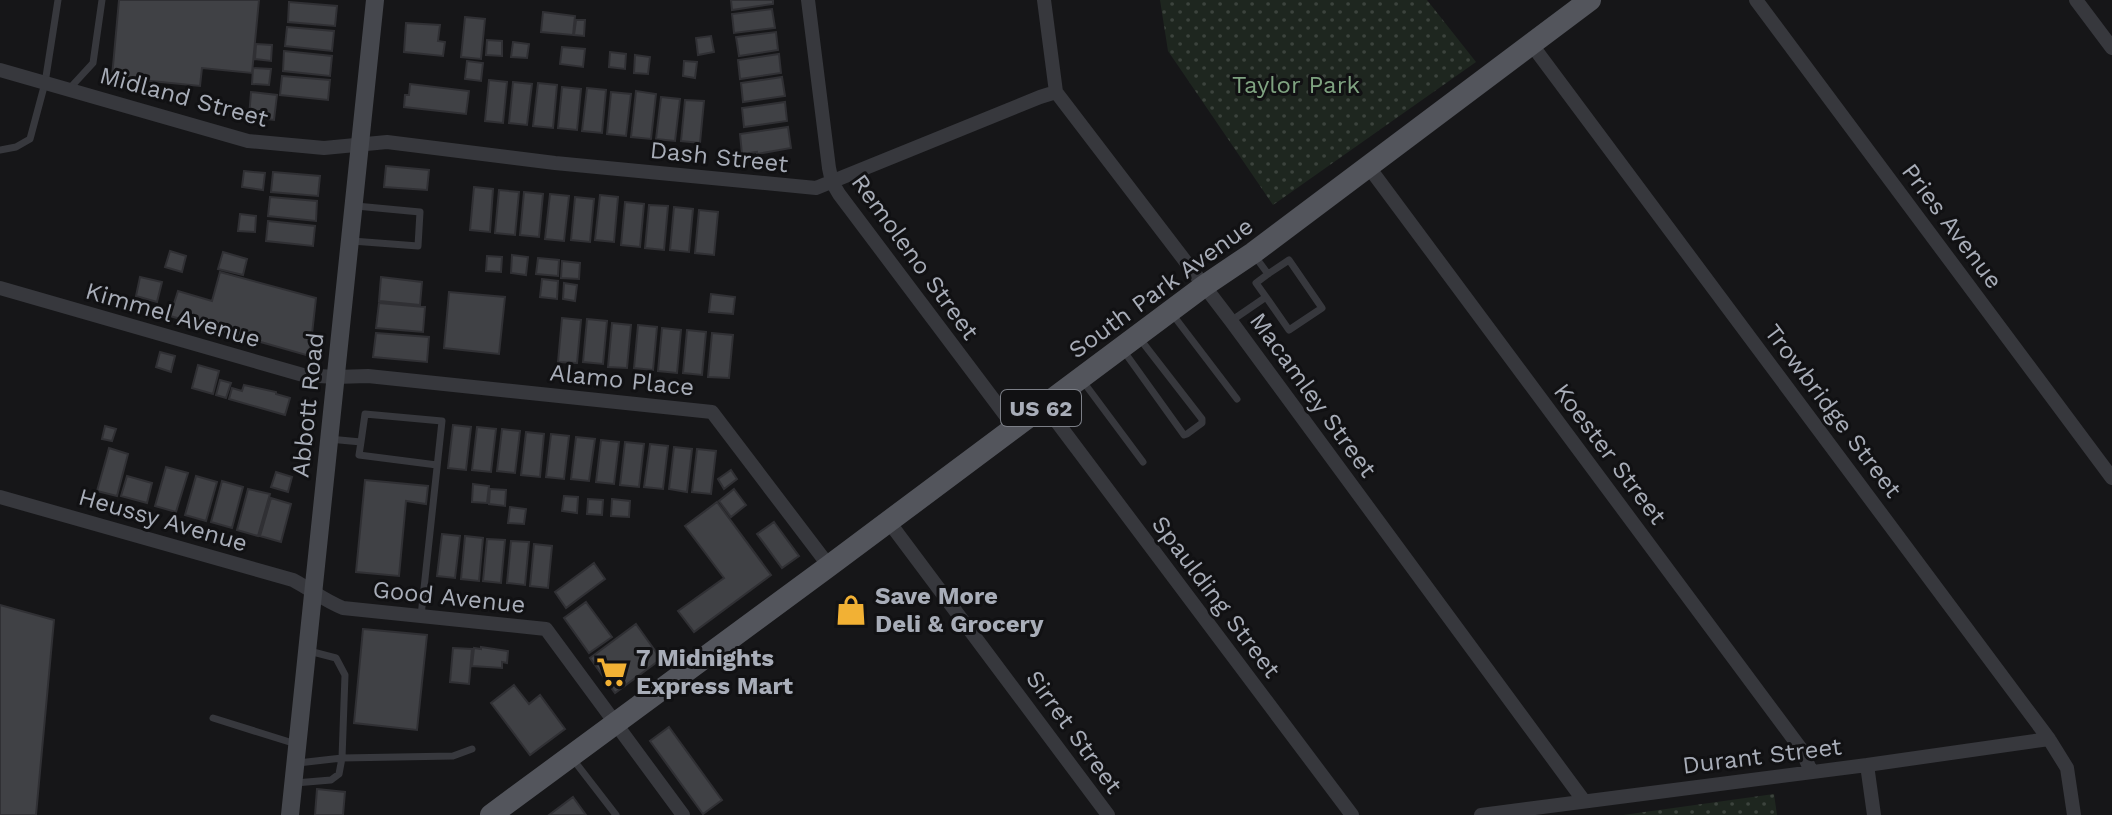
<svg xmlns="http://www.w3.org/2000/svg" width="2112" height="815" font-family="'Work Sans',sans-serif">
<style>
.grass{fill:url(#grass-dots)}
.building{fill:#404145;stroke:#303034;stroke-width:2}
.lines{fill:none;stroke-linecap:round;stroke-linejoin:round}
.lane{stroke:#37383d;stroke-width:7}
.street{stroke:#37383d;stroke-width:14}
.secondary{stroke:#45474d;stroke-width:18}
.primary{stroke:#53555c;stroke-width:22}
.labels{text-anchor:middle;stroke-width:6;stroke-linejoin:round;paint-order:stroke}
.shield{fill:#111113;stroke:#7b7e86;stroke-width:2}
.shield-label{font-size:22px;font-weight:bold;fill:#a8adb8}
.park-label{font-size:24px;fill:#7fa381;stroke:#111113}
.street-label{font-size:24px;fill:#a8adb8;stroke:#111113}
.poi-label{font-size:24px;font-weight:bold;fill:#a8adb8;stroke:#111113;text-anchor:start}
</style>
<defs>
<pattern id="grass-dots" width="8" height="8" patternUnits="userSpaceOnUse" patternTransform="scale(2)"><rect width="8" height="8" fill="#1e261f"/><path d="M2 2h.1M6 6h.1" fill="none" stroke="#3c433d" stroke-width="1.8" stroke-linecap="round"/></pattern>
</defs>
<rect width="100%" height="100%" fill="#161618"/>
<!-- grass -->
<path class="grass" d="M1160 0H1427L1476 62 1273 205 1168 51Z
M1774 794 1777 815H1623Z"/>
<!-- building -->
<path class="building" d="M119 0H259L252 73 202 68 200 86 112 77Z
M731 0H773V4L732 10Z
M289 2 337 6 335 26 288 22Z
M772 9 775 28 734 33 732 14Z
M543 12 575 16 573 35 541 32Z
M465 17 485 19 481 59 461 57Z
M576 20H585L584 36 574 35Z
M406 23 440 25 438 41 445 42 443 56 404 52Z
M287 27 334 31 332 51 285 46Z
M776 32 778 50 739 56 736 37Z
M711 36 714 52 698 55 696 38Z
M487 40 502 41V56L486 55Z
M513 42 529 44 527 58 511 57Z
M256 44 272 45 271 61 255 59Z
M562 47 585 49 583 67 560 64Z
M284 51 332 56 330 76 283 71Z
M610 52 626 54 625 69 609 67Z
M779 54 781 73 740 79 738 60Z
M635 55 650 57 648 74 634 73Z
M467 61 483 63 481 81 465 79Z
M684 61 697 62 695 78 683 76Z
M253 68 271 69 269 85 252 84Z
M282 76 330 80 328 100 280 95Z
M782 77 785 96 743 102 741 83Z
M489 80 507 82 503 123 485 121Z
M513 82 532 84 527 125 509 123Z
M538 83 557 85 553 128 533 126Z
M410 84 469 91 466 114 404 107 405 95H409Z
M562 87 581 89 577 130 558 128Z
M587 88 606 90 602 133 582 131Z
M636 91 656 94 651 139 631 137Z
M251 92 277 95 274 120 249 117Z
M611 92 631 94 626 136 607 134Z
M661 97 680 99 675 141 656 139Z
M685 100 704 101 700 143 681 141Z
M785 102 787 121 744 127 742 108Z
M788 127 791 148 757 154V152L742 154 740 134Z
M386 166 429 170 427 190 384 187Z
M244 171 265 173 263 190 242 187Z
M273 172 320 176 318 196 271 192Z
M474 187 493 189 490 232 470 230Z
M499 190 519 192 515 235 495 233Z
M524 192 543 194 539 237 520 235Z
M550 194 569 196 564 241 545 239Z
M600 195 618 197 614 242 595 240Z
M270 197 317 201 316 221 268 216Z
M575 197 594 199 590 242 571 240Z
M625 202 644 204 640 247 621 245Z
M649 205 668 206 664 250 645 248Z
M674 207 693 209 689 252 670 250Z
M699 210 718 212 714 255 695 253Z
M240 214 256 216 255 232 238 231Z
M268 221 315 226 313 246 266 241Z
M170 251 186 256 182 272 165 267Z
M223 252 247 259 243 275 218 269Z
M512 255 528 257 526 275 511 273Z
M487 256 502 257 501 272 486 271Z
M538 258 559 260 558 276 536 274Z
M562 261 580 263 579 279 561 278Z
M220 272 316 298 310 352 306 355 170 316 178 291 212 301Z
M140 277 162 282 157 302 136 296Z
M381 277 422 282 420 305 379 301Z
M542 279 558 281 557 299 540 297Z
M564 283 577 285 575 301 563 299Z
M449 292 505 297 499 354 444 348Z
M711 294 735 297 733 314 709 312Z
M379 303 425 307 423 332 376 328Z
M562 318 581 320 577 363 558 362Z
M587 319 607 321 603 364 583 362Z
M612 323 631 325 627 368 608 367Z
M638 325 657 327 653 370 634 368Z
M662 328 681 330 677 373 658 371Z
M687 330 706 332 702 375 683 373Z
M376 333 429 337 427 362 373 357Z
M712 333 733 335 729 378 708 377Z
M160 352 175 356 171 372 156 367Z
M198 365 219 371 213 394 192 388Z
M220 380 231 383 226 398 216 395Z
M244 385 276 392V394L290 398 285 415 229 399 232 388 242 391Z
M453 425 471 427 466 470 448 468Z
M105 426 116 429 112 441 102 439Z
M477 427 496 429 491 472 472 470Z
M502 429 520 431 515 473 497 471Z
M526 432 544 434 540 477 521 475Z
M551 434 569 436 564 479 546 477Z
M576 437 595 439 589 481 571 479Z
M601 440 619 442 614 484 596 482Z
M625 442 644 444 639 487 620 485Z
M650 444 668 446 663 489 644 487Z
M674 447 692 449 687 492 669 489Z
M109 448 128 454 117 496 97 491Z
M697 449 716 451 711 494 692 492Z
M166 467 188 473 176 512 155 506Z
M731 470 737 479 724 489 718 479Z
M276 472 292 477 288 492 271 487Z
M127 476 152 483 147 503 121 496Z
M196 476 217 482 206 521 185 515Z
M365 480 428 486 426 504 406 501 399 576 356 572Z
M222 481 243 487 232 528 211 522Z
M473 484 489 486 487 503 472 502Z
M248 489 270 494 258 536 237 530Z
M490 489 506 490 505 506 489 504Z
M734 489 746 505 731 517 719 501Z
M564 496 578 497 577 513 562 511Z
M271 498 291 504 281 542 260 536Z
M588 499 603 500 602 515 587 514Z
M612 499 630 501 629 517 611 516Z
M717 502 771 575 694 632 678 611 724 578 685 526Z
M510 507 526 509 524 524 508 523Z
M774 522 799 556 782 568 757 534Z
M442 534 460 536 455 578 437 576Z
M465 536 483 538 479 581 461 579Z
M487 539 505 540 501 583 483 581Z
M511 541 529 542 525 585 507 583Z
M534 544 552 546 548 588 530 586Z
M594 563 605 579 566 608 555 592Z
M586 602 612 637 589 653 564 618Z
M0 605 54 620 36 815H0Z
M636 624 661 659 615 693 590 658Z
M363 629 427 635 417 730 354 723Z
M481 647 508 651 507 663 502 662V668L472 666 474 648 481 649Z
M453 648 472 649 469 684 450 682Z
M514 685 529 704 540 695 565 729 530 755 491 703Z
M669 727 722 800 703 814 650 741Z
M317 789 345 792 343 815H315Z
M573 797 586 815H549Z"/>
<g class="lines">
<!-- lane -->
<path class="lane" d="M70 88 93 63 102 0
M0 150 16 147 30 139 45 83 58 0
M352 241 418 246 420 212 356 206
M1266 297 1256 283 1268 274
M1173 315 1237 399
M1231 321 1266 297 1289 330 1322 308 1289 260 1268 274 1254 255
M1123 350 1184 435 1187 434 1202 423V419L1140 339
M1082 380 1143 462
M329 439 361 442 365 414 442 421 421 616
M361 442 359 455 437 465
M309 651 336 658 345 675 342 758 453 756 472 749
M213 718 296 744
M572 758 616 815
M295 783 331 780 339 774 342 758 298 763"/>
<!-- street -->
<path class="street" d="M808 0 829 168 832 182 839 194 1015 428
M1044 0 1056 92 1231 321 1584 801
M1756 0 2112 478
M2076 0 2112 48
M1532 45 2049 739 2067 768 2074 815
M0 70 248 141 324 148 387 142 555 163 816 188 1040 97 1056 92
M1368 166 1801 749 1811 771
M0 288 303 375 335 377 368 376 712 412 829 566
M1045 406 1352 815
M0 497 293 580C310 589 325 601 343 608L546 629 683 815
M889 522 1108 815
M1867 765 1874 815
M1481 815 1867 765 2049 739"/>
<!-- secondary -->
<path class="secondary" d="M290 815 375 0"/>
<!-- primary -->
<path class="primary" d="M491 815 829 566 1204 286 1253 253 1590 0"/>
</g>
<!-- icons -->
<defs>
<symbol id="shop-bare" viewBox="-9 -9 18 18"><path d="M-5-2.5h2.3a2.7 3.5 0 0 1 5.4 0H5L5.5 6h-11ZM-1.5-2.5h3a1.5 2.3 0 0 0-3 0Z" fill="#f2b134" stroke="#111113" stroke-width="2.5" paint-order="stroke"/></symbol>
<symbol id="supermarket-bare" viewBox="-9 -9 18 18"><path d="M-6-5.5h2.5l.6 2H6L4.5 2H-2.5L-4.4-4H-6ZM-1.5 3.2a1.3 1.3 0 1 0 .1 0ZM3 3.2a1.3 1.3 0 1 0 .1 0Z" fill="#f2b134" stroke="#111113" stroke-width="2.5" paint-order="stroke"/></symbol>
</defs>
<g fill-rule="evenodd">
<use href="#shop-bare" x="829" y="588" width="44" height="44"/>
<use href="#supermarket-bare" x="590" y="650" width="44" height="44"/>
</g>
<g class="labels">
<!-- shield labels -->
<rect class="shield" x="1001" y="390" width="80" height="36" rx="6"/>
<g class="shield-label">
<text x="1041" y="416">US 62</text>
</g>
<!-- park labels -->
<g class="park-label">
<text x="1296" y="93">Taylor Park</text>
</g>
<!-- street labels -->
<g class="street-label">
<text transform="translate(184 97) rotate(15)" y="8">Midland Street</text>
<text transform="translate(719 157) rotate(6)" y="8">Dash Street</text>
<text transform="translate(1952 226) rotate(53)" y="8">Pries Avenue</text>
<text transform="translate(915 257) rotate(54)" y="8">Remoleno Street</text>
<text transform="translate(1161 288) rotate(-36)" y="8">South Park Avenue</text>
<text transform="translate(173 315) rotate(16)" y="8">Kimmel Avenue</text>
<text transform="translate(622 380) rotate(6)" y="8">Alamo Place</text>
<text transform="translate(1313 395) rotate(54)" y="8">Macamley Street</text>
<text transform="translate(308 405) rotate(-84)" y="8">Abbott Road</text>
<text transform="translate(1833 411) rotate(53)" y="8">Trowbridge Street</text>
<text transform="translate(1610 454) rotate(53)" y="8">Koester Street</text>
<text transform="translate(163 520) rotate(16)" y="8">Heussy Avenue</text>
<text transform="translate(449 597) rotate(6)" y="8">Good Avenue</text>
<text transform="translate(1216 597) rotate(53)" y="8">Spaulding Street</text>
<text transform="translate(1074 732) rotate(54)" y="8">Sirret Street</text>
<text transform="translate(1762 756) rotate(-7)" y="8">Durant Street</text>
</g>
<!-- poi labels -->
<g class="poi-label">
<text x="875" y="604">Save More<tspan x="875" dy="28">Deli &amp; Grocery</tspan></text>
<text x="636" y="666">7 Midnights<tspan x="636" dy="28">Express Mart</tspan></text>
</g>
</g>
</svg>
